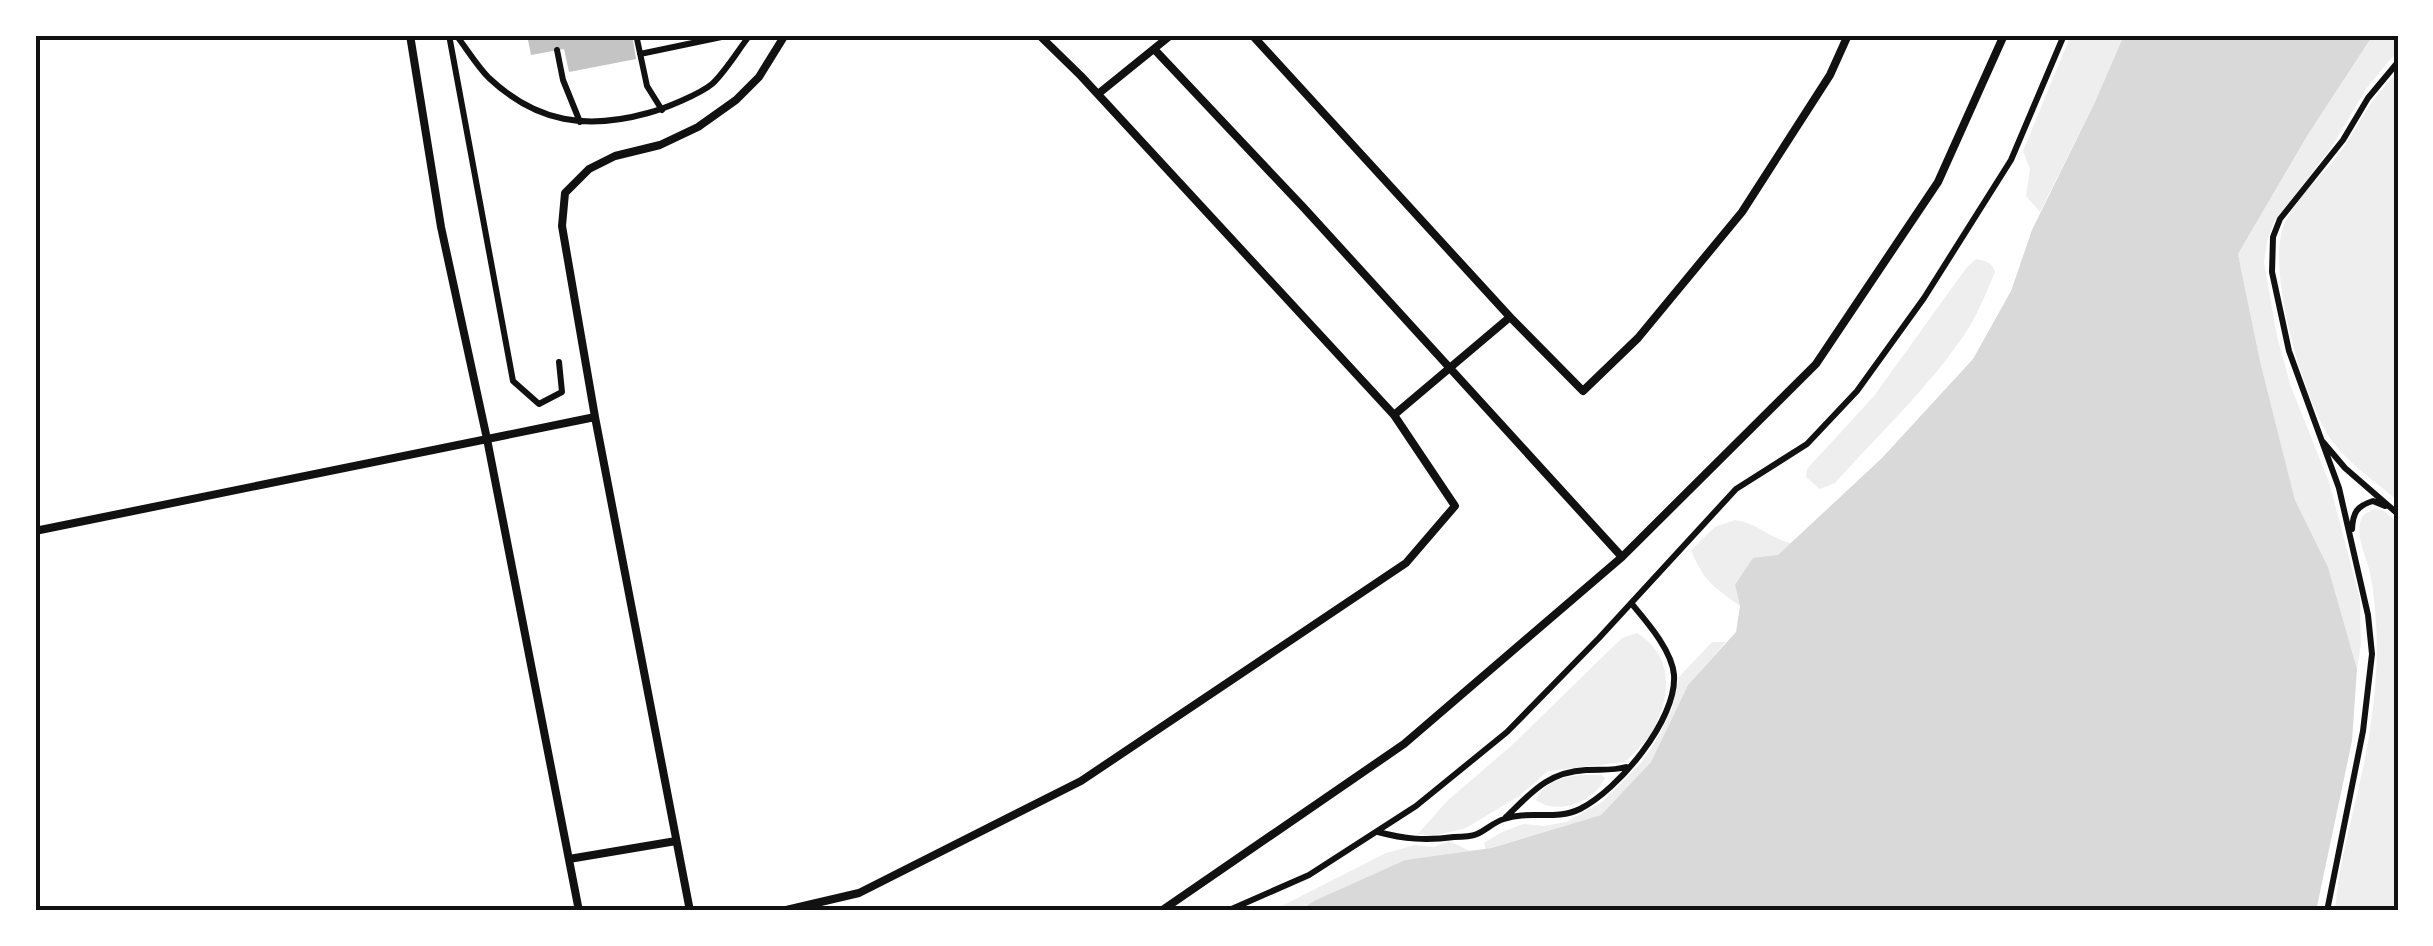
<svg xmlns="http://www.w3.org/2000/svg" width="2433" height="946" font-family="'Open Sans',sans-serif">
<style>
.green{fill:#eee}
.water{fill:#d9d9d9}
.building{fill:#c4c4c4}
.lines{fill:none;stroke-linecap:round;stroke-linejoin:round}
.path{stroke:#111;stroke-width:6}
.service{stroke:#111;stroke-width:8}
.neatline{fill:none;stroke:#111;stroke-width:4}
</style>
<rect width="100%" height="100%" fill="#fff"/>
<!-- green -->
<path class="green" d="M2071 35H2124L2095 102 2040 212 2026 196 2030 169 2023 151Z
M2373 35H2398V50L2366 89 2331 148 2274 222 2267 242 2264 262 2277 336 2291 387 2329 482 2360 599 2361 644 2357 669 2328 567 2295 500 2260 361 2238 254 2307 136Z
M2398 71V501C2377 483 2352 466 2335 445 2305 408 2265 269 2284 225 2295 199 2323 175 2340 152 2351 137 2359 121 2369 106 2378 94 2388 82 2398 71Z
M1976 259C1986 261 1992 262 1995 272 1987 291 1979 311 1968 329 1935 381 1877 436 1835 483L1820 489 1806 477 1807 469 1874 396 1967 267Z
M2375 509 2384 511 2398 523V911H2335C2340 847 2363 786 2371 722 2376 689 2378 655 2376 622 2375 605 2373 585 2369 569 2364 551 2347 516 2375 509Z
M1735 520C1757 523 1771 539 1791 543L1778 556 1735 585 1740 606C1713 586 1704 582 1691 550L1715 527Z
M1637 633C1675 657 1671 696 1652 732 1645 743 1634 753 1625 762L1548 771 1519 796 1466 828 1433 836 1418 834 1447 801 1510 747 1622 638Z
M1712 642H1726L1688 685 1651 762 1601 815 1486 849 1484 843 1500 833 1523 824 1544 826 1566 822 1602 802 1641 763 1657 739 1672 708 1679 677Z
M1581 775H1602L1605 778C1594 802 1558 816 1536 800 1544 782 1562 777 1581 775Z
M1449 841 1470 851 1405 860 1315 901 1299 911H1272L1386 853 1415 845 1434 847Z"/>
<!-- water -->
<path class="water" d="M2124 35H2373L2307 136 2238 254 2260 361 2295 500 2328 567 2357 669 2352 741 2316 911H1299L1314 901 1405 860 1491 848 1601 815 1651 762 1688 685 1736 632 1740 606 1735 585 1753 558 1778 555 1882 458 1973 359 2011 291 2032 230 2095 102Z"/>
<!-- building -->
<path class="building" d="M527 35H648L649 37 633 40 636 59 569 72 564 49 531 55Z"/>
<g class="lines">
<!-- path -->
<path class="path" d="M449 35 513 381 539 404 562 392 559 362
M456 35C467 49 477 66 489 78 537 123 587 130 648 113 664 109 700 94 712 84 726 71 738 50 750 35
M637 39 647 86 662 110
M557 50 563 80 580 122
M640 54 731 35
M2323 442 2345 468 2398 514
M2352 529C2353 512 2357 506 2373 501L2385 506
M1506 817C1532 792 1548 772 1586 770 1600 769 1613 771 1626 767
M1378 832C1404 839 1426 841 1454 837 1461 837 1470 837 1477 834 1486 830 1494 822 1504 819 1528 810 1556 821 1580 809 1618 790 1677 720 1674 675 1672 650 1646 621 1631 603
M1227 911 1309 875 1416 806 1507 732 1599 638 1736 489 1807 444 1857 391 1924 298 2011 160 2064 35
M2327 911 2363 731 2372 654 2368 615 2339 488 2289 351 2272 272 2273 237 2280 219 2343 140 2368 98 2398 62"/>
<!-- service -->
<path class="service" d="M410 35 441 227 487 439 579 911
M1039 35 1081 76 1394 415 1510 317 1252 35
M1154 49 1304 208 1622 557
M1098 94 1171 35
M1510 317 1583 391 1638 338 1742 212 1830 75 1848 35
M595 417 562 226 565 193 589 169 615 156 660 145 698 127 736 100 759 77 785 35
M35 531 595 417 690 911
M569 859 676 841
M782 911 859 893 1081 781 1406 563 1455 506 1394 415
M1161 911 1404 744 1622 557 1816 364 1938 182 2004 35"/>
</g>
<!-- border -->
<rect width="2433" height="946" fill="none" stroke="#ffffff" stroke-width="75"/>
<rect x="38" y="38" width="2358" height="870" class="neatline"/>
</svg>
